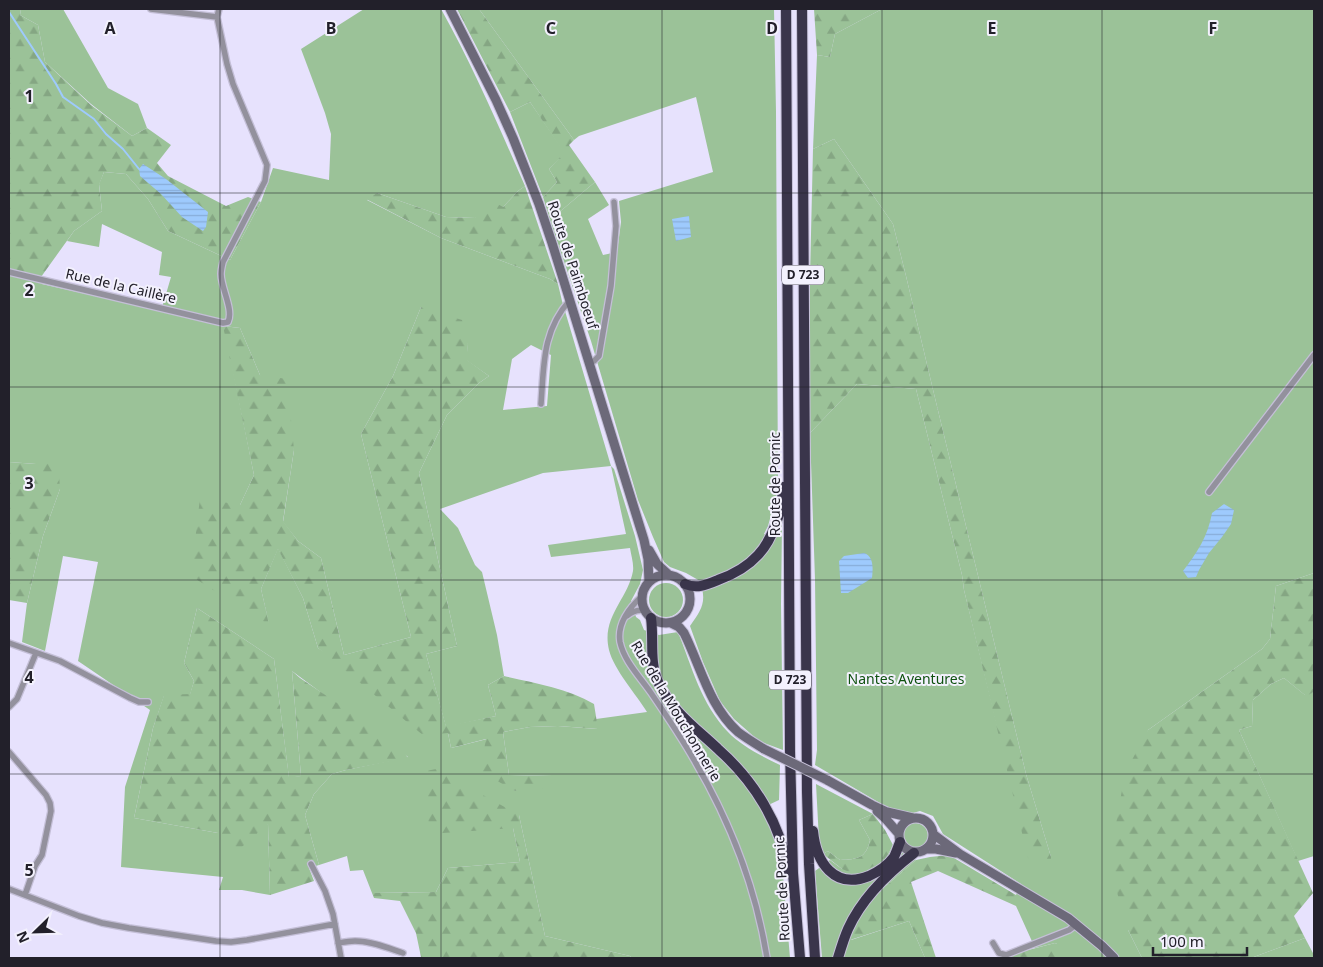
<svg xmlns="http://www.w3.org/2000/svg" width="1323" height="967" font-family="'Noto Sans',sans-serif">
<style>
.green{fill:#9bc298;fill-rule:evenodd}
.forest{fill:url(#forest-firs)}
.water{fill:url(#water-rules)}
.lines{fill:none;stroke-linecap:round;stroke-linejoin:round}
.stream{stroke:#9ecafd;stroke-width:2}
.street-casing{stroke:#c4bfd7;stroke-width:8}
.secondary-casing{stroke:#c4bfd7;stroke-width:11}
.highway-casing{stroke:#c4bfd7;stroke-width:12}
.street{stroke:#93919d;stroke-width:5.5}
.secondary{stroke:#6c6979;stroke-width:9}
.highway{stroke:#3a354b;stroke-width:10}
.secondary-bridge-casing{stroke:#c4bfd7;stroke-width:11;stroke-linecap:butt}
.secondary-bridge{stroke:#6c6979;stroke-width:9}
.grid{fill:none;stroke:#22202a;stroke-width:1;stroke-opacity:0.55}
.labels{text-anchor:middle;stroke-width:4;stroke-linejoin:round;paint-order:stroke}
.shield{fill:#f3f1fd;stroke:#615f69;stroke-width:1}
.shield-label{font-size:12px;font-weight:bold;fill:#22202a}
.street-label{font-size:14px;fill:#22202a;stroke:#f3f1fd}
.park-label{font-size:14px;fill:#0e510f;stroke:#f3f1fd}
.grid-label{font-size:16px;text-anchor:middle;font-weight:bold;fill:#22202a;stroke:#f3f1fd;stroke-width:4;stroke-linejoin:round;paint-order:stroke}
</style>
<defs>
<pattern id="forest-firs" width="22" height="20" patternUnits="userSpaceOnUse" patternTransform="scale(1.25)"><rect width="22" height="20" fill="#9bc298"/><path d="M5 1l3.5 6h-7zM16 11l3.5 6h-7z" fill="#85a683"/></pattern>
<pattern id="water-rules" width="6" height="5" patternUnits="userSpaceOnUse" patternTransform="scale(1.25)"><rect width="6" height="5" fill="#9ecafd"/><path d="M0 2.5h6" fill="none" stroke="#88add9"/></pattern>
</defs>
<rect width="100%" height="100%" fill="#e7e2fd"/>
<!-- green -->
<path class="green" d="M21 9H63L108 88 138 104 147 128 132 136 91 104 45 62 38 25 20 15Z
M364 9H441C473 66 499 127 525 186L518 191 503 207 475 218 446 217 377 193 367 200 441 238 550 279 558 284 562 301 611 466 614 469 635 536 643 570 640 584 631 601 636 617 640 620 644 630 659 635 678 632C692 667 701 704 728 732 740 745 763 757 780 765L779 800 762 808 772 828 782 863 790 958H632L630 956 545 936 519 815 513 828 520 862 448 868 436 892 372 893 363 870 350 871 347 856 319 865 305 815 314 794 332 774 346 770 408 757 292 671 301 776 289 778 274 659 197 608 184 663 194 681 190 695 164 696 153 728 134 818 218 833 268 824 270 895 242 890H219L223 877 121 867 125 787 150 710 78 661 98 562 63 556 45 651 22 642 27 603 43 536 60 489 36 464 9 462V270L41 277 42 284 161 311 171 277 159 275 162 252 102 224 99 247 67 241 74 231 102 211 99 184 104 172 126 174 148 199 168 231 230 260 261 202 273 168 329 180 331 134 325 113 301 49ZM421 307 468 344 466 360 489 376 479 383 447 415 419 473 457 646 426 654 446 727 496 716 488 685 504 676 497 635 482 572 475 565 458 528 440 509 543 473 611 466 626 534 548 545 551 557 630 548C631 555 634 564 633 571 628 599 601 617 609 650 614 670 636 694 647 712L596 719 597 729 558 726 530 727 503 732 509 775 552 776 515 791 487 739 451 748 448 733 318 648 303 598 278 548 261 589 269 624 240 505 254 475 224 326 240 328 260 375 294 450 283 522 298 541 321 558 344 655 411 637 361 434 393 376ZM531 345 551 355 547 406 503 410 512 359Z
M479 9H774L776 112 778 490 768 526 764 534 775 538 781 525H782L781 604 783 750 759 741 734 719 720 701 703 662 690 626C702 609 707 602 700 581L686 573 670 567 664 562 653 537 638 500 591 341 550 220 595 182 609 205 588 219 603 255 617 252 621 222 619 201 713 172 696 97 579 136 574 140Z
M882 9H1314V573L1276 586 1270 639 1262 649 1148 730 1128 930 1142 958H1057V944L1055 943 1035 948 1016 906V895L1021 884 943 834 933 816 920 811 902 816 815 765 817 750 815 579 810 433 857 384 916 389 962 575 964 590 1015 799 1051 857 1026 774 935 398 906 276 893 224 834 139 813 149 817 55 830 57 835 34Z
M530 102 565 153 549 169 557 182 543 197 510 112Z
M649 600a17 17 0 1 1 34 0a17 17 0 1 1-34 0Z
M1284 678 1305 695 1314 692V856L1298 861 1239 730 1252 726 1253 700 1271 684Z
M816 784 873 814 859 820 870 840C866 859 857 859 840 860L828 851 823 854 819 840Z
M902 836a13 13 0 1 1 26 0a13 13 0 1 1-26 0Z
M893 845 904 853 916 860 887 885 851 940 909 921 925 958H822L815 871 830 860 842 869 885 860Z
M1305 938 1314 955V958H1251Z"/>
<!-- forest -->
<path class="forest" d="M9 9H21L20 15 38 25 45 62 91 105 132 136 147 128 171 145 157 163 168 176 226 206 248 197 261 202 230 260 168 231 148 199 126 174 104 172 99 185 102 211 74 231 41 277 9 270Z
M457 9H479L574 140 569 145 595 182 550 220 543 197 557 182 549 169 564 153 530 102 510 112Z
M814 9H882L835 34 830 57 817 55Z
M834 139 893 224 906 276 935 398 1026 774 1051 857V871L1028 858 964 590 962 575 916 389 857 384 810 433V277L813 149Z
M525 186 558 284 550 279 441 238 366 199 377 193 446 217 475 218 483 204 494 202 503 207 518 191Z
M421 307 462 320 468 344 467 360 489 376 479 383 447 415 419 473 457 646 426 654 446 726 496 716 488 685 504 676C534 683 567 688 594 704L598 729 558 726 530 727 503 732 509 775 552 776V788L515 791 480 771 486 739 451 748 448 733 424 736 318 648 303 598 278 549 261 589 269 625 191 576 200 498 240 505 254 475 223 326 240 328 260 375 287 379 294 450 283 521 298 541 321 558 344 655 411 637 361 434 393 376Z
M41 457 58 461 60 489 43 536 27 603 9 600V462L36 464Z
M1314 573V692L1306 696 1284 678 1271 684 1253 700 1252 726 1239 730 1313 893 1294 916 1305 938 1251 958H1142L1128 930 1114 882V835L1125 773 1148 730 1262 649 1270 639 1276 586Z
M197 608 274 659 289 777 301 776 292 671 300 678 398 744 408 758 346 770 332 774 314 794 305 815 319 865 309 868 314 881 270 895 268 824 234 854 218 833 134 818 153 728 164 695 190 694 194 681 184 663Z
M436 769 519 815 545 936 630 956 632 958H423L421 957 416 933 400 901 374 898 372 893 436 892 448 868 520 862 513 828 429 834 426 771Z
M873 814 885 830 893 845 885 860 868 869 852 873 842 869 823 854 828 851 840 860C857 859 866 859 870 840L859 820Z
M949 855 1016 895V906L938 871 911 882 936 958H925L909 921 850 940 859 915 887 885 916 860 930 857Z
M1055 943 1057 944V958H998Z"/>
<!-- water -->
<path class="water" d="M143 164 166 179 208 212 206 227 203 231 182 217 161 194 140 176 139 169Z
M689 216 691 237 676 241 672 219Z
M1224 504 1234 510 1231 524 1222 537 1209 553 1199 570 1196 577 1188 578 1183 571C1197 553 1208 536 1212 513Z
M864 553C874 556 873 569 872 578L848 593H841L839 561 844 556Z"/>
<g class="lines">
<!-- stream -->
<path class="stream" d="M9 12 56 84 63 97 94 119 106 134 123 149 139 169"/>
<defs>
<path id="street" d="M151 9 217 17
M9 272 223 323 228 322C234 310 221 288 221 274 221 270 222 266 223 262L265 181 267 165 233 84 227 64 217 17 219 9
M589 363 594 361 599 356 611 286 616 226 614 202
M541 404C544 365 542 331 570 300
M1209 492 1314 355
M642 596C630 607 617 624 620 642 624 661 640 677 651 693 666 715 681 737 694 760 730 821 756 889 767 958
M627 616C633 611 638 609 645 611
M9 643 60 661 130 698 139 702H148
M9 707 17 699 36 653
M9 752 46 795 50 803 51 811 42 855 35 866 25 895
M311 864 325 891 333 914 341 958
M9 889 79 916 102 923 129 928 216 941 231 942 247 940 335 924
M338 943C344 942 349 941 355 941 371 941 388 948 403 953
M993 943 999 953 1006 955 1069 930 1077 924"/>
<path id="secondary" d="M450 9 496 100 513 138 539 204 552 243 644 540 648 559 649 582
M649 550 657 564 669 575
M642 599a24 24 0 1 1 48 0a24 24 0 1 1-48 0Z
M671 623 679 627 684 633C701 667 709 706 738 732 746 738 756 744 764 749
M827 780 872 805 887 812 913 818
M877 811 885 818 899 834
M899 835a17 17 0 1 1 34 0a17 17 0 1 1-34 0Z
M933 834 960 854 1068 918 1102 946 1114 958
M927 849H936L956 853"/>
<path id="highway" d="M786 9 790 751 793 873 800 958
M802 9 807 792 809 864 815 958
M685 584C697 589 706 585 718 580 732 575 748 566 758 555 773 539 783 509 783 487
M651 618C654 639 649 662 658 682 671 711 697 729 719 750 754 781 781 824 788 871
M813 831C816 862 834 890 869 876 878 872 888 865 894 857 896 853 898 847 900 842
M838 958C841 948 844 938 848 929 862 898 888 873 914 853"/>
</defs>
<!-- street casing -->
<use href="#street" class="street-casing"/>
<!-- secondary casing -->
<use href="#secondary" class="secondary-casing"/>
<!-- highway casing -->
<use href="#highway" class="highway-casing"/>
<!-- street -->
<use href="#street" class="street"/>
<!-- secondary -->
<use href="#secondary" class="secondary"/>
<!-- highway -->
<use href="#highway" class="highway"/>
<defs>
<path id="secondary-bridge" d="M764 749 827 780"/>
</defs>
<!-- secondary-bridge casing -->
<use href="#secondary-bridge" class="secondary-bridge-casing"/>
<!-- secondary-bridge -->
<use href="#secondary-bridge" class="secondary-bridge"/>
</g>
<!-- grid -->
<path class="grid" d="M220 9V958M441 9V958M662 9V958M882 9V958M1102 9V958M9 193H1314M9 387H1314M9 580H1314M9 774H1314"/>
<g class="labels">
<!-- shield labels -->
<g class="shield">
<rect x="782" y="265.5" width="42" height="19" rx="4"/>
<rect x="769" y="670.5" width="42" height="19" rx="4"/>
</g>
<g class="shield-label">
<text x="803" y="279">D 723</text>
<text x="790" y="684">D 723</text>
</g>
<!-- street labels -->
<g class="street-label">
<text transform="translate(573 265) rotate(72)" y="5">Route de Paimboeuf</text>
<text transform="translate(121 286) rotate(13)" y="5">Rue de la Caillère</text>
<text transform="translate(775 484) rotate(-90)" y="5">Route de Pornic</text>
<text transform="translate(676 711) rotate(59)" y="5">Rue de la Mouchonnerie</text>
<text transform="translate(782 889) rotate(-93)" y="5">Route de Pornic</text>
</g>
<!-- park labels -->
<g class="park-label">
<text x="906" y="684">Nantes Aventures</text>
</g>
</g>
<g class="grid-label">
<text x="110" y="34">A</text>
<text x="331" y="34">B</text>
<text x="551" y="34">C</text>
<text x="772" y="34">D</text>
<text x="992" y="34">E</text>
<text x="1213" y="34">F</text>
<text x="29" y="102">1</text>
<text x="29" y="296">2</text>
<text x="29" y="489">3</text>
<text x="29" y="683">4</text>
<text x="29" y="876">5</text>
</g>
<!-- border -->
<rect width="1323" height="967" fill="none" stroke="#22202a" stroke-width="20"/>
<!-- north arrow -->
<g transform="translate(35 932) rotate(247)" stroke="#f3f1fd" stroke-width="4" paint-order="stroke">
<path d="M0-4L9 19L0 12L-9 19Z" fill="#22202a"/>
<text y="-8" font-size="14" font-weight="bold" text-anchor="middle" fill="#22202a">N</text>
</g>
<!-- scale -->
<path d="M1153 947v8h94v-8" fill="none" stroke="#22202a" stroke-width="2.5"/>
<text x="1160" y="947" font-size="15" fill="#22202a" stroke="#f3f1fd" stroke-width="4" paint-order="stroke">100 m</text>
</svg>
